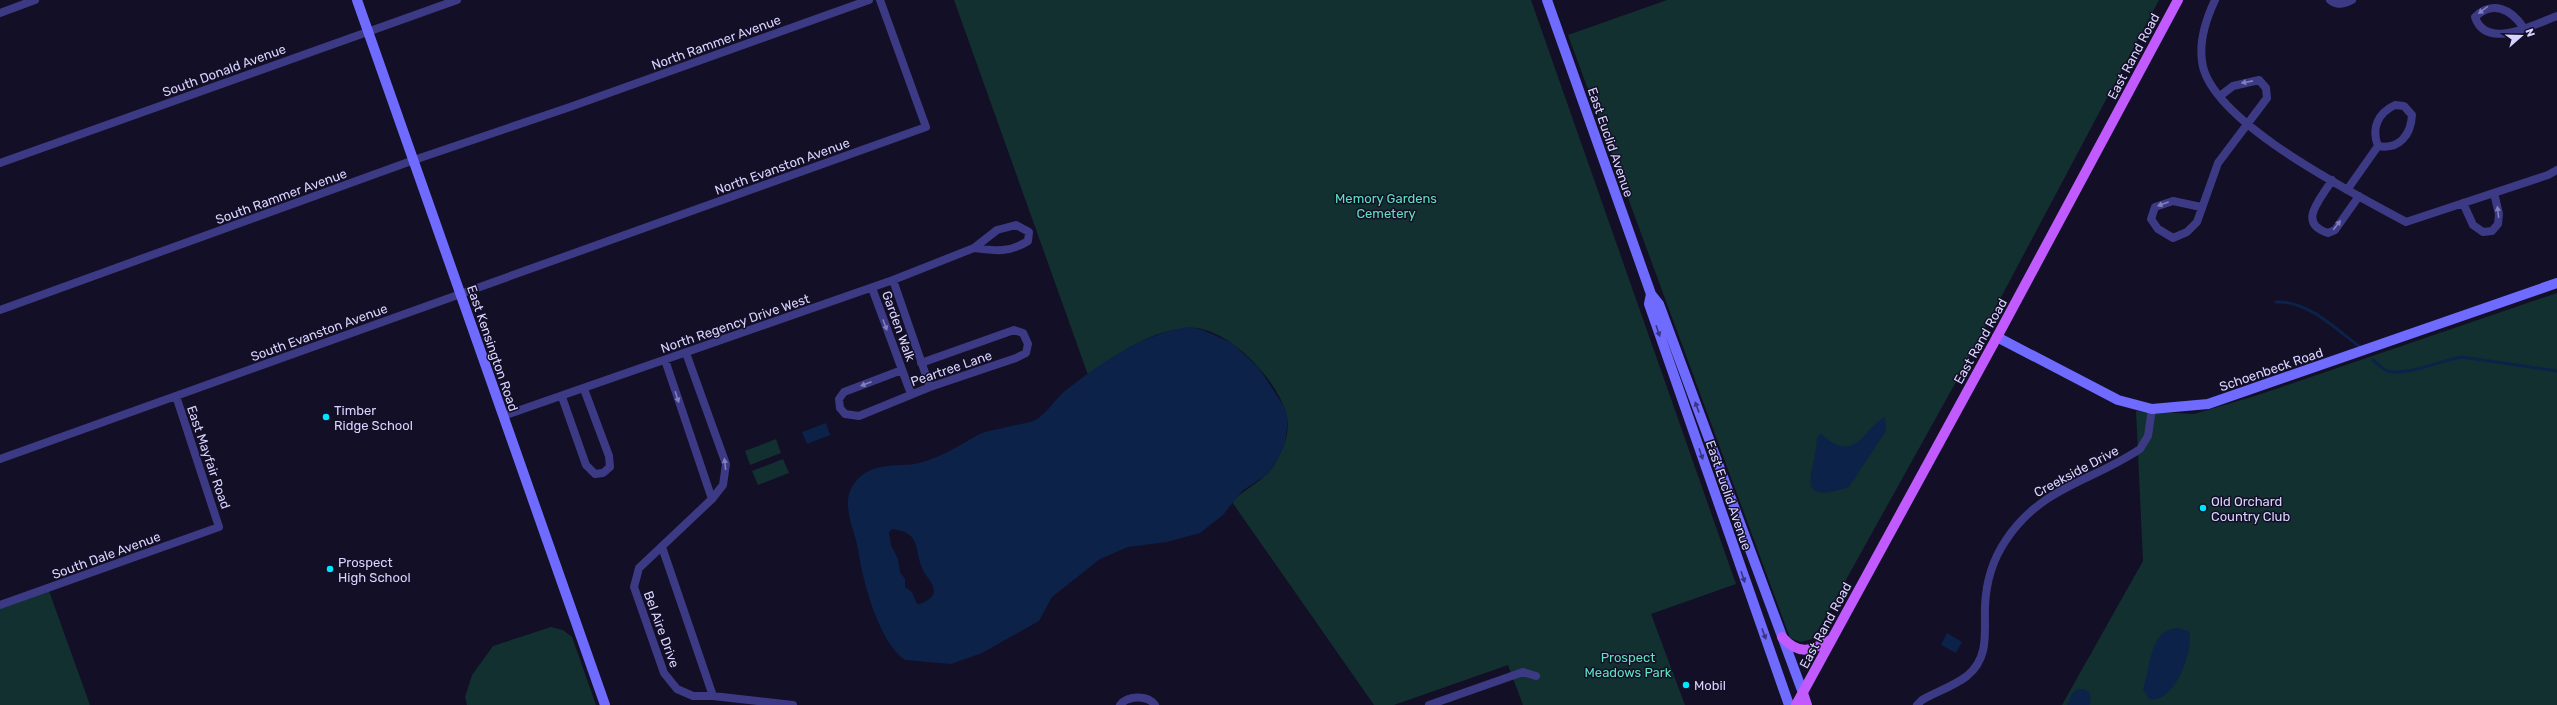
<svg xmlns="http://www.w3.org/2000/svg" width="2557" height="705" font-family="Rubik,sans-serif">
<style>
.green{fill:#12302f}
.water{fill:#0c2248;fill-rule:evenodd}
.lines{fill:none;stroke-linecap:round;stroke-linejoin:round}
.stream{stroke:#0c2248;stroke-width:3}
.minor{stroke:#3d3a85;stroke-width:8}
.secondary{stroke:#6f6bff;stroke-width:10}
.primary{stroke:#c25bff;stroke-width:10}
.oneway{fill:#837fbc}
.oneway2{fill:#38347d}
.poi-dot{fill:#00e5ff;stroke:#130f26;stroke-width:1.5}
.labels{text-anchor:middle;stroke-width:3;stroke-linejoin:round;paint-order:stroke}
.street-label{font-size:13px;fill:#d9d4ff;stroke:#130f26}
.park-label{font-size:13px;fill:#5fe0c0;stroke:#130f26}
.poi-label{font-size:13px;fill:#d9d4ff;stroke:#130f26;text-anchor:start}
</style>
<rect width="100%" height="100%" fill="#130f26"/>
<!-- green -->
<path class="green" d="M954 0H1531L1736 584 1651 614 1685 705H1523L1508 665 1394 705H1374L1232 502C1243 490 1256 485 1267 474 1274 468 1282 451 1285 442 1288 432 1289 420 1285 410 1274 376 1225 325 1188 328 1151 330 1117 354 1088 375Z
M1667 0H2159L1956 382 1813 639 1800 642 1790 638 1568 35Z
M2557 293V705H2062L2143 561 2136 411 2194 414 2255 396Z
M776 439 781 453 750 465 745 451Z
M783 459 789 473 758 485 752 471Z
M49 591 90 705H0V609Z
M551 627 563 630 572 637 596 705H467L465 697 472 675 493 646Z"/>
<!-- water -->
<path class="water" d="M1190 327 1203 330 1232 343 1259 368 1285 408 1288 420 1285 443 1279 457 1268 474 1242 491 1223 515 1200 533 1167 542 1128 547 1100 559 1052 597 1039 621 982 653 951 664 905 660C879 643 862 579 858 549 854 527 838 500 857 480 874 461 897 468 919 463 939 458 959 446 976 436 986 430 1001 429 1011 426 1019 424 1031 423 1037 419 1048 412 1055 399 1065 391 1101 363 1144 332 1190 327ZM892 529C923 533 913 550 923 570 927 579 942 590 928 600 924 602 922 604 917 604L912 592 905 587V579L900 572 898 559 891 545 889 532Z
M1885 417 1886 431 1849 487C1790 506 1816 472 1817 438L1820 434C1825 436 1828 440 1833 443 1858 457 1866 426 1885 417Z
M826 423 830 435 807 444 802 432Z
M2179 628 2189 632C2194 649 2175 705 2149 699L2143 689C2151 668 2148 629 2179 628Z
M1947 633 1962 642 1956 653 1941 645Z
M2078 689H2084C2091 692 2092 699 2089 705H2067L2073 692Z"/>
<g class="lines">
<!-- stream -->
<path class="stream" d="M2276 302C2307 300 2336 329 2360 347
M2373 360C2377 363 2383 370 2388 371 2408 376 2441 360 2462 357L2557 371"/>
<!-- minor -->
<path class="minor" d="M2215 0C2206 19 2199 40 2202 61 2208 121 2357 195 2406 222L2548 175 2557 170
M2330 0C2337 6 2344 4 2352 0
M0 13 35 0
M2523 27C2511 9 2492 0 2475 17 2486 51 2535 24 2557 16
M2395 105 2404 106 2412 115C2411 135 2399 150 2378 146 2371 128 2378 113 2395 105Z
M0 163 457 0
M2332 180C2321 199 2296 223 2328 233L2335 230 2359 196
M2347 190 2378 146
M2463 203 2473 225 2483 232 2492 231 2498 224 2499 214 2494 193
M2201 207 2173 201 2155 207 2151 219 2158 229 2173 238 2187 232 2197 222 2218 163 2267 98 2266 88 2259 80 2233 86 2220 96
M893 280 930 387
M872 288 911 394
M0 310 414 160 570 107 869 0
M686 353 726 464 723 485 712 499 639 568 634 587 664 673 677 689 693 696H713L793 705
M665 360 712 499
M902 370 844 392 839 399 840 408 845 414 859 416 930 387 1016 358 1026 353 1028 344 1023 333 1014 330 921 363
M562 397 586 465 595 474 603 473 610 467 609 456 584 389
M503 416 893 280 974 248 997 230 1016 225 1029 232 1028 241C1009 253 996 251 974 248
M0 459 926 127 880 0
M662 547 713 696
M0 605 219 527 176 396
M1120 705C1128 695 1148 695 1155 705
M1429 705 1523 672 1536 676
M1917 705 1922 700C1936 692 1954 686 1967 676 1990 657 1984 632 1985 606 1986 583 1993 559 2006 540 2041 487 2091 482 2140 449L2148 436 2152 409"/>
<!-- secondary -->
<path class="secondary" d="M357 0 605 705
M1547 0 1651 294 1659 304 1803 693
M1651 294 1649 304 1789 705
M1997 337 2118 400 2152 409 2208 404 2557 283"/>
<!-- primary -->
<path class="primary" d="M1782 637C1799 656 1811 651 1832 639
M1803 693 1807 705
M1796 705 1997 337 2178 0"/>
</g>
<!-- one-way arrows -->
<defs><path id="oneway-solid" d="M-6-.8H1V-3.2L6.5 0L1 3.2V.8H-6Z"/></defs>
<g class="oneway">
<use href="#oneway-solid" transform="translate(2483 10) rotate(143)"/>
<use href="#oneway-solid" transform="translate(2247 82) rotate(169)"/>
<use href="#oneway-solid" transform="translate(2163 204) rotate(160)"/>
<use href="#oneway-solid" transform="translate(2498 212) rotate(-97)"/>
<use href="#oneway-solid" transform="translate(2337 225) rotate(-52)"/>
<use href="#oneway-solid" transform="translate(885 325) rotate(70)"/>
<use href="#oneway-solid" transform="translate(866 384) rotate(159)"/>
<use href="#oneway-solid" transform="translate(677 397) rotate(71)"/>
<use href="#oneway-solid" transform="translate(725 464) rotate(-97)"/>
</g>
<g class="oneway2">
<use href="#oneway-solid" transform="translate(1658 331) rotate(71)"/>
<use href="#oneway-solid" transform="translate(1697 407) rotate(-110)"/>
<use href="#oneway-solid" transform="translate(1701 454) rotate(71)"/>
<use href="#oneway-solid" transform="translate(1743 577) rotate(71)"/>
<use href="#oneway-solid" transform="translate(1764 634) rotate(70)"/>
</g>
<!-- markers -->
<g class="poi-dot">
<circle cx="326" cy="417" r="4"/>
<circle cx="2203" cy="508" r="4"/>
<circle cx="330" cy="569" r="4"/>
<circle cx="1686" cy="685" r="4"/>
</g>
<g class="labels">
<!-- street labels -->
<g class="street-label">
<text transform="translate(716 42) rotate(-20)" y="5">North Rammer Avenue</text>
<text transform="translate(2133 56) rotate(-62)" y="5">East Rand Road</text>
<text transform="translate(224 70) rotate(-20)" y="5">South Donald Avenue</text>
<text transform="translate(1611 142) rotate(71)" y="5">East Euclid Avenue</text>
<text transform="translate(782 166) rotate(-20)" y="5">North Evanston Avenue</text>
<text transform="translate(281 196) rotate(-20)" y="5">South Rammer Avenue</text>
<text transform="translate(735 323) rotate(-19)" y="5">North Regency Drive West</text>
<text transform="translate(899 326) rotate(70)" y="5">Garden Walk</text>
<text transform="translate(319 332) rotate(-20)" y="5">South Evanston Avenue</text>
<text transform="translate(1980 341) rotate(-61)" y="5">East Rand Road</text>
<text transform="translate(493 348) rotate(71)" y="5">East Kensington Road</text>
<text transform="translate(951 368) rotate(-19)" y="5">Peartree Lane</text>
<text transform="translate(2271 369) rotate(-19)" y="5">Schoenbeck Road</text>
<text transform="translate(209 457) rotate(71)" y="5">East Mayfair Road</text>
<text transform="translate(2076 471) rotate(-28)" y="5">Creekside Drive</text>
<text transform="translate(1729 495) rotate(71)" y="5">East Euclid Avenue</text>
<text transform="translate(106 555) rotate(-20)" y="5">South Dale Avenue</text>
<text transform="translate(1825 625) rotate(-62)" y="5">East Rand Road</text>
<text transform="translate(662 629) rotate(70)" y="5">Bel Aire Drive</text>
</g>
<!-- park labels -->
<g class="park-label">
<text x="1386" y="203">Memory Gardens<tspan x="1386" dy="15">Cemetery</tspan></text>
<text x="1628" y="662">Prospect<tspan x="1628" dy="15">Meadows Park</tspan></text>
</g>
<!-- poi labels -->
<g class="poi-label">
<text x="334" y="415">Timber<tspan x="334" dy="15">Ridge School</tspan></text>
<text x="2211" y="506">Old Orchard<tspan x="2211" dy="15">Country Club</tspan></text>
<text x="338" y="567">Prospect<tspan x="338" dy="15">High School</tspan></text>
<text x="1694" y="690">Mobil</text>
</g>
</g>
<!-- north arrow -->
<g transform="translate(2521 36) rotate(70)" stroke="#130f26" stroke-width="3" paint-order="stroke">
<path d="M0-3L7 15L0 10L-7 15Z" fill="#d9d4ff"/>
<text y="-6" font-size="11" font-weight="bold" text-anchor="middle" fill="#d9d4ff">N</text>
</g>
</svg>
